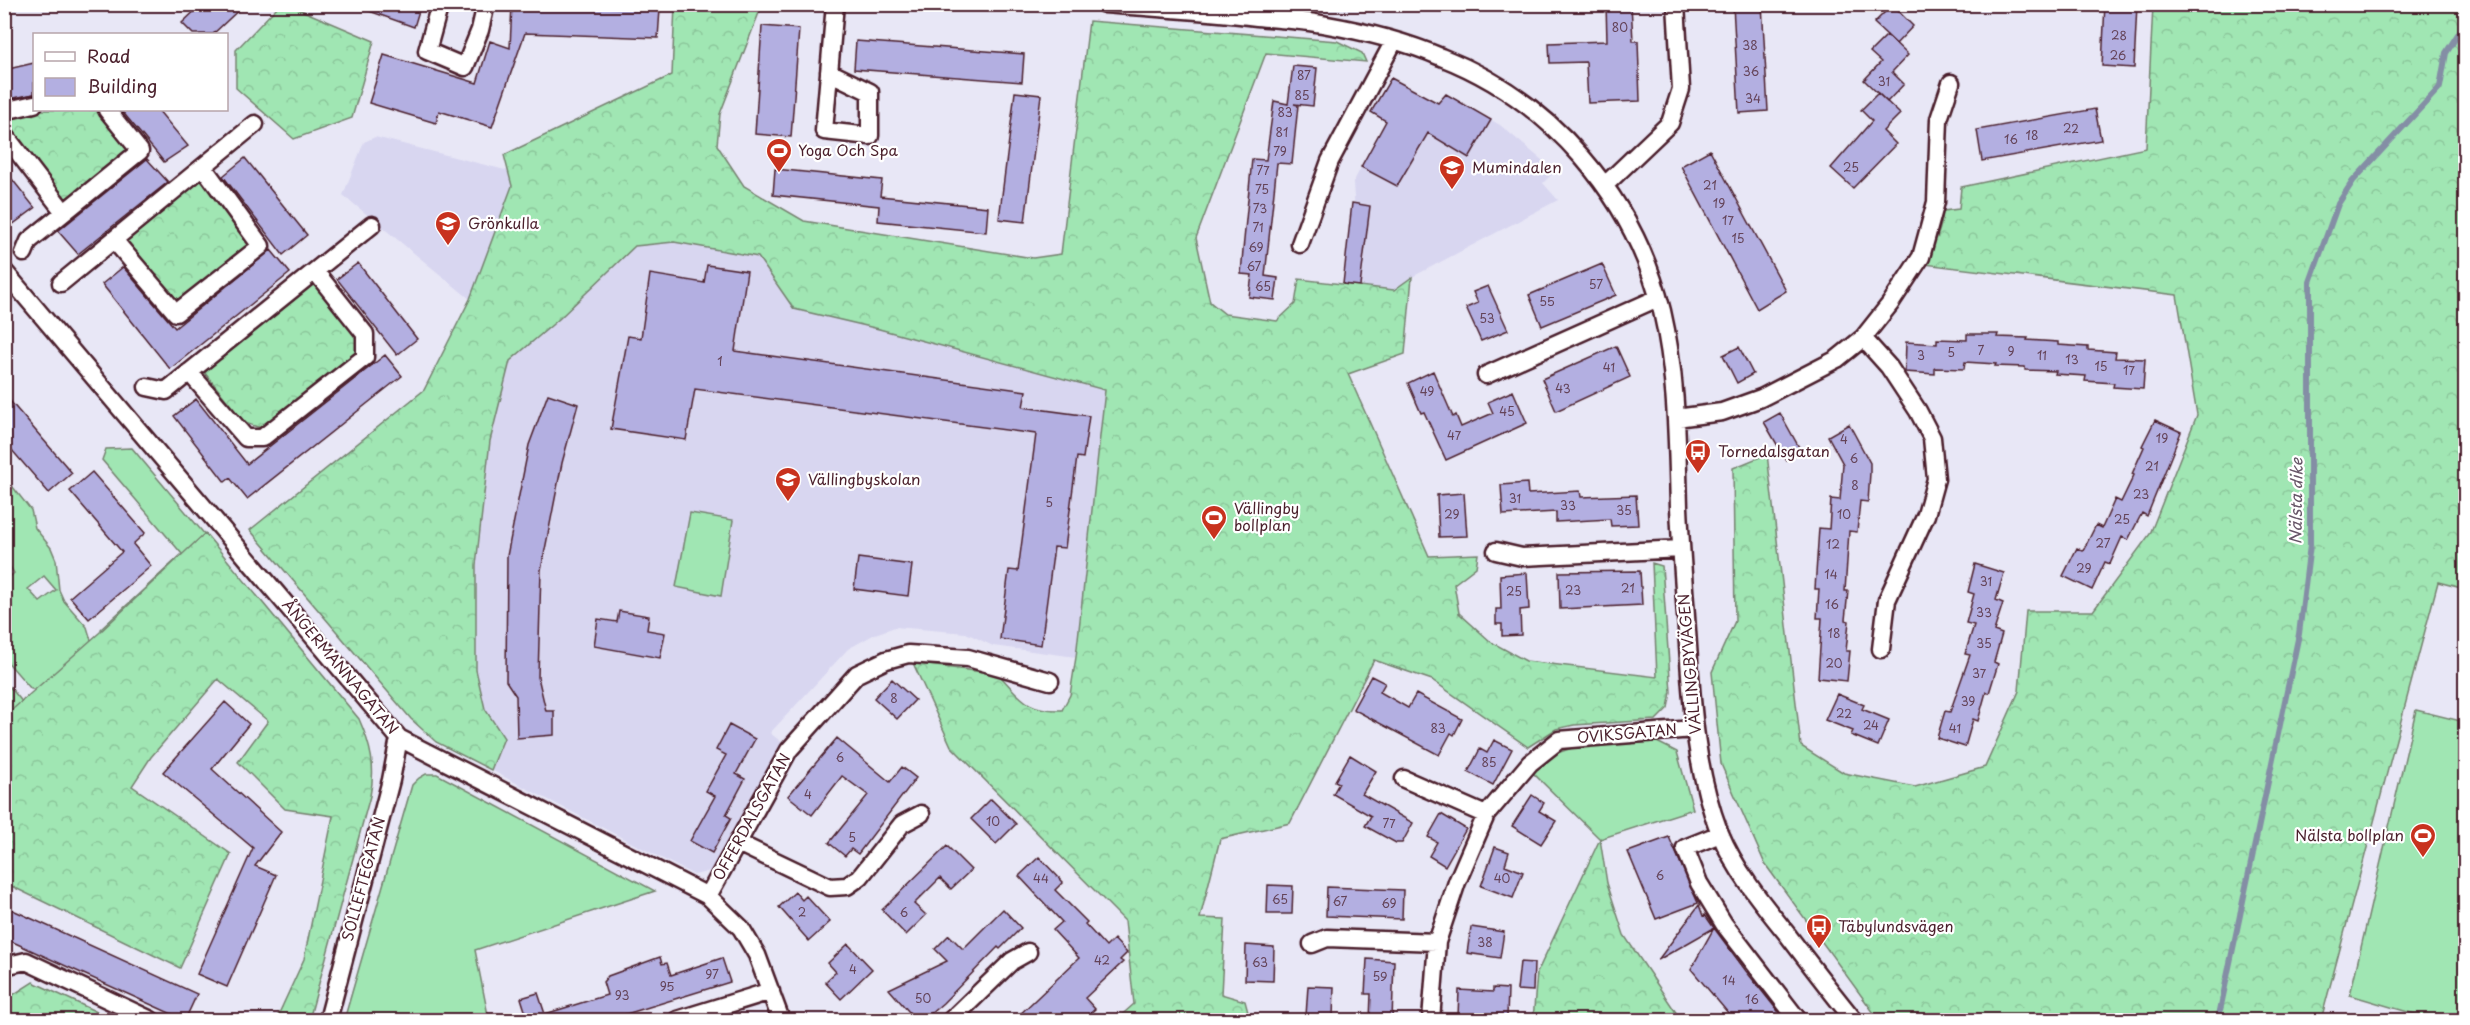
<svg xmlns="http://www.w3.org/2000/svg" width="2470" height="1025" font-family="'Playpen Sans',sans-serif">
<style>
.built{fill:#d8d6f0}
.grass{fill:#a0e6b3;stroke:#75826f;stroke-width:1.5;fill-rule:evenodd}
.forest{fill:url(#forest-crowns);stroke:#75826f;stroke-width:1.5}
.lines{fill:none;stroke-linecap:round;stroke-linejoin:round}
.stream{stroke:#848ea5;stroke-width:6}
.building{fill:#b3afe1;stroke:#4a1f2b;stroke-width:1.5}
.street-casing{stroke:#4a1f2b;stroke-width:21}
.street{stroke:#fff;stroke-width:16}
.labels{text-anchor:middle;stroke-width:4.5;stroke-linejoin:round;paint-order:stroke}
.number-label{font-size:12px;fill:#644358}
.poi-label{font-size:15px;fill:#4a1f2b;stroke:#fff;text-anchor:start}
.street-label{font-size:15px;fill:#4a1f2b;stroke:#fff}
.water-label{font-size:16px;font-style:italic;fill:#675668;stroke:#fff}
</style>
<defs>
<pattern id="forest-crowns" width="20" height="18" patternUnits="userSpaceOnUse" patternTransform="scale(1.5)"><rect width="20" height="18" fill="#a0e6b3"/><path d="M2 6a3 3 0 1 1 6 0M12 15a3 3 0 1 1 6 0" fill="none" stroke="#8bc59a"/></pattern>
</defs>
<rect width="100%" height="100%" fill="#e8e7f6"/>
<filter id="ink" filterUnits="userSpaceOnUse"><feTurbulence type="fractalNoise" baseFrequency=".0167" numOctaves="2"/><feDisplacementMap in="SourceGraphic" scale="12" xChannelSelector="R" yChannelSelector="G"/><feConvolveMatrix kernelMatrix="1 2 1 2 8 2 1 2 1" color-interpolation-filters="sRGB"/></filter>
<g filter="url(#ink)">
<!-- built -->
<path class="built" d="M1391 78 1438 103 1446 94 1500 125 1555 171 1543 183 1558 200 1412 277 1394 290 1360 286 1353 183 1385 121Z
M375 137 509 171 512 186 470 299 343 195 364 142Z
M674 242 758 257 794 309 879 329 1106 390 1076 657 993 646 966 633 895 627 875 634 848 649 770 733 784 744 714 870 694 875 491 770 504 738 485 709 476 670V565L490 441 510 361 559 319 635 246Z"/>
<!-- grass -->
<path class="grass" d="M132 448 259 599 102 646 101 629 182 554 102 460 106 449Z
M5 477 31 510 35 528 51 548 56 560 59 590 64 601 87 627 94 650 38 689H31L5 659V581L14 573 5 559ZM44 576 56 590 40 602 28 589Z
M690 513 733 520 721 596 676 587Z
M10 687 24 704 4 722V701L7 698 5 693Z
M2416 710 2465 722V1020H2435L2350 995Z
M1657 742 1677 752 1693 809 1600 839 1532 772 1557 753 1578 746Z
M426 774H437L655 891 475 950 489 1020H344L412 785 419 778Z"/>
<!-- forest -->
<path class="forest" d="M280 4 289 5 374 41 352 118 294 139 236 88V50Z
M675 5H762L720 114 717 145 744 186 804 221 1033 258 1061 254 1089 21 1337 41 1362 53 1366 62 1266 53 1196 238 1210 302 1225 314 1277 321 1295 304 1299 279 1394 290 1412 277 1405 354 1348 374 1429 556 1478 554 1476 567 1454 584 1459 613 1491 642 1526 661 1657 677 1652 563 1662 566 1671 692 1668 708 1656 720 1574 725 1556 729 1528 747 1432 680 1374 660 1290 823 1220 839 1200 918 1225 919 1221 994 1245 1001 1250 1020H1116L1134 1004 1125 921 951 746 913 663 998 674C1021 697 1025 711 1062 710L1070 695 1076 657 1105 390 879 329 794 309 758 257 674 242 635 246 559 319 510 361 490 441 476 565V670L485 709 504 738 491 770 436 742 411 719 250 530 424 390 470 299 512 186 504 155 672 75Z
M2153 5H2465V589L2438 582 2321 1020H1879L1765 864 1721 764 1712 672 1735 621 1733 468 1767 454 1801 746 1844 773 1915 787 1985 767 2019 691 2026 611H2093L2150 534 2197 415 2177 295 1924 264C1933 247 1942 230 1943 211L1959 209 1961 187 2146 148Z
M42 110H100L133 150 65 204 5 125V119Z
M203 176 252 244 176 307 123 241Z
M318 281 358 333 359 354 264 429 245 423 204 372Z
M205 533 359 719C371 746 376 767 370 796L309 1020H276L304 959 333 816 285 809 238 762 268 721 218 679 151 757 132 786 231 854 180 968 5 883V716L99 633Z
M1600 839 1607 883 1624 935 1677 1014 1676 1020H1533L1537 973Z
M33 982 114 1020H5V1000Z"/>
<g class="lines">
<!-- stream -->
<path class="stream" d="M2218 1020 2299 634 2310 545V282L2338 204 2353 181 2440 87 2446 53 2466 22"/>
</g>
<!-- building -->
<path class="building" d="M202 4H245L213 34H193L182 23Z
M358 4H421L414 27 358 7Z
M512 4 660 9 658 38 525 33 492 127 439 111 436 123 369 103 384 55 477 83 490 41 510 48Z
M1606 4H1631L1633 41H1638L1640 101 1588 103 1586 62 1550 63 1549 43 1607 41Z
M1762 4 1768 111 1739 113 1733 5Z
M2105 4H2137L2134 68 2102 66Z
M1892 5 1913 26 1896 44 1887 35 1908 55 1892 72 1904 84 1887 102 1864 80 1881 62 1870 52 1887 35 1874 23Z
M762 26 799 29 791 137 755 134Z
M856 41 1024 54 1022 82 854 69Z
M34 63V94L4 100V70Z
M1293 66 1317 68 1313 106 1294 104 1298 105 1292 164 1277 163 1265 276 1278 278 1275 300 1249 297 1252 275 1241 274 1243 250 1252 159 1266 160 1274 101 1288 104Z
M1391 78 1438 103 1446 94 1491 120 1469 158 1428 133 1397 186 1361 167 1386 121 1371 112Z
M1015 92 1041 95 1025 222 999 219Z
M1878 93 1900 114 1883 131 1896 144 1853 188 1831 168 1872 121 1861 110Z
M2095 109 2101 140 1982 161 1977 130Z
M121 110H158L188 146 164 162Z
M1710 150 1786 291 1757 309 1681 166Z
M245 158 307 235 283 255 223 176Z
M147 159 168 182 78 254 58 231Z
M4 169 35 208 12 225 4 215Z
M775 169 882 180 880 196 988 207 986 232 878 221 879 206 773 195Z
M1352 203 1370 206 1360 286 1343 284Z
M271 250 290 273 170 369 102 284 123 267 175 328Z
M358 263 417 339 397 355 337 279Z
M1602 264 1616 295 1542 326 1529 295Z
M707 265 747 271 735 351 1026 391 1023 407 1089 416 1083 458 1077 457 1065 548 1054 547 1041 645 1000 639 1009 570 1018 571 1036 434 695 389 686 440 611 429 628 336 641 338 650 274 704 283Z
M1488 286 1508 330 1481 341 1466 308 1478 303 1473 292Z
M1967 334H1998L1997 337 2028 338 2027 340 2058 342V345L2088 347V350L2116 352 2115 358 2145 359 2143 389 2113 387 2114 383 2085 381 2086 376 2055 374 2056 371 2025 370V367L1995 366 1996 364 1965 362 1964 369 1935 368V374L1905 372 1906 342 1937 344V339L1967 340Z
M1616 346 1630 377 1556 411 1542 379Z
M1739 347 1753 374 1737 383 1723 355Z
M385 355 402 376 247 499 230 478 225 482 174 416 196 399 247 464Z
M1433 371 1453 417 1456 415 1461 427 1493 413 1488 402 1513 391 1527 423 1446 460 1424 412 1421 413 1408 383Z
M4 394 72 473 49 493 4 441Z
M548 394 578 404 562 463 541 570 538 677 546 711H554V735L517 738 516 696 506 681 507 556 529 445Z
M1780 413 1801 451 1786 460 1764 422Z
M2155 420 2181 432 2147 516 2142 513 2128 540 2122 537 2110 564 2105 562 2092 590 2063 576 2077 548 2083 551 2096 525 2102 528 2115 499 2121 502 2134 475 2132 474 2144 447 2142 446Z
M1849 424 1870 463V473L1868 502 1860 501 1857 532 1849 531 1845 591H1848L1845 620 1849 621 1846 651H1850L1847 681 1818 678 1822 618H1817L1819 589H1815L1819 528 1829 529 1831 499 1840 500 1843 464 1828 436Z
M92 472 145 533 133 544 151 566 89 619 70 597 122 552 70 491Z
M1527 483 1528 494 1580 491 1581 497 1636 495 1638 525 1611 526 1610 519 1556 522V512L1503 515 1501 485Z
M1464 493 1467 536 1439 537 1437 495Z
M858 558 912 565 908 596 854 589Z
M1975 564 2004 573 1996 600 2003 603 1994 631 2002 634 1994 662 1998 664 1989 693 1986 692 1978 721 1973 719 1965 747 1937 738 1945 711 1950 712 1970 655 1965 654 1974 625 1966 623 1974 594 1968 592Z
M1640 571 1642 605 1560 609 1559 572Z
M1527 573 1529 609 1520 610 1521 635 1502 636V624H1496V609H1501L1500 575Z
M619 611 649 616 647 630 665 633 660 658 594 646 598 619 617 622Z
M1371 676 1385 683 1380 692 1408 708 1416 694 1462 719 1454 735 1451 733 1439 755 1353 709Z
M892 679 915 700 897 719 874 698Z
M1837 694 1864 705 1862 709 1889 720 1878 746 1851 735 1853 731 1825 720Z
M225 702 249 724 212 769 281 832 255 866 276 875 227 987 197 974 253 848 163 772Z
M729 725 755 739 736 774 745 779 726 815 731 818 712 853 690 841 715 796 706 791 726 755 716 750Z
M837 738 890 782 902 767 916 778 858 854 851 849 845 856 829 843 868 795 842 776 812 815 788 796Z
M1494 740 1512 749 1493 785 1468 772 1480 749 1487 753Z
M1350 755 1376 771 1362 794 1413 823 1402 843H1396L1365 826 1371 816 1333 794 1339 783 1335 781Z
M1532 795 1544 803 1539 811 1556 821 1541 844 1512 826Z
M991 799 1016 824 996 844 971 819Z
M1441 814 1466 829 1445 866 1429 856 1437 842 1428 837Z
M1669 837 1698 903 1656 919 1628 852Z
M947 846 971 870 951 889 940 878 914 904 926 915 906 935 882 910Z
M1495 847 1509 852 1505 865 1523 872 1513 898 1481 886Z
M1039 857 1063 882 1055 890 1087 922 1085 924 1106 947 1114 939 1127 953 1120 960 1123 962 1085 998 1095 1009 1083 1020H1014L1079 958 1053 930 1062 922 1019 876Z
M1268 885 1293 886 1292 914H1267Z
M1327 887 1403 890 1402 919 1326 916Z
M795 892 802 900 806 896 830 922 809 941 779 907Z
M1699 905 1703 916 1705 915 1714 928 1658 960Z
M4 906 197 994 185 1020 4 938Z
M1003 909 1021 928 1000 949 998 947 943 1003 923 1020H916L889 989 947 961 935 949 949 935 963 949Z
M1471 927 1504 932 1500 958 1467 953Z
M1714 928 1746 971 1785 1020H1734L1691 969Z
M848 944 872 969 841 999 825 982 836 972 828 963Z
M1246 945 1274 947 1273 981 1245 980Z
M660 957 662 964 667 963 671 975 722 958 730 982 607 1020H528L521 998 538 993 545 1014 607 995 603 982 608 976Z
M1367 959 1394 961 1392 1020H1370L1371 994H1365Z
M1520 962 1534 963 1533 991 1517 990Z
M1308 986 1334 987 1333 1017 1306 1016Z
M1493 988 1508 989 1507 1017 1493 1016V1019L1458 1017 1459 990 1493 992Z"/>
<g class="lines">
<defs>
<path id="street" d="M440 4 427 51 465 67 480 30 486 4
M1104 4C1155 8 1206 11 1257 17 1278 19 1301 20 1322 24 1362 31 1404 41 1441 57 1551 100 1634 197 1662 311 1677 375 1677 442 1679 507 1681 553 1685 599 1688 645 1692 708 1696 771 1719 831 1735 870 1761 902 1787 934 1809 963 1831 992 1854 1020
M829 72 870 92V136L824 131 835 4
M4 111 34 104
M4 134 64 212
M1605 185 1670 123 1681 89 1676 4
M114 240 176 313 261 246 204 168
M1300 244 1330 161 1394 41
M24 253 29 241 140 151 107 110
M4 271 399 738 708 896 741 928 757 955 781 1020
M61 283 255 124
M1863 338 1889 367 1918 411 1932 438 1936 479 1926 515 1887 600 1881 649
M189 372 246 438H262L365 357V334L315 271
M1486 375 1658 298
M147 387 166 391 372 225
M1676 418 1722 412 1761 398 1837 359 1863 338 1890 304 1921 257 1936 202 1939 119 1951 83
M1496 551 1522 557 1681 549
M1404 779 1486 815
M1720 834 1685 848 1699 883 1724 924 1798 1020
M738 843 830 887 847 886 860 877 902 824 921 814
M708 896 789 750 857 674 886 660 908 654 968 658 1050 681
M1312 944 1327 938 1437 942
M4 966 26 961 151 1020
M328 1020 391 780 399 738
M677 1020 771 991
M951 1020 1012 961 1028 952
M1431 1020 1437 942 1457 882 1486 815 1530 763 1559 740 1693 729"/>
</defs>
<!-- street casing -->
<use href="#street" class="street-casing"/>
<!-- street -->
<use href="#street" class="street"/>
</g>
</g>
<!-- icons -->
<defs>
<symbol id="stadium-pin" viewBox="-11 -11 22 30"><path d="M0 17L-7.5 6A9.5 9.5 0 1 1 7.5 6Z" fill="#c8321e" stroke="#fff"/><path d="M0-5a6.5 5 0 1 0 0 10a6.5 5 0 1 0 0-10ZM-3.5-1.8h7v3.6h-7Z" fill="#fff"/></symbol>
<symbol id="school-pin" viewBox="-11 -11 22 30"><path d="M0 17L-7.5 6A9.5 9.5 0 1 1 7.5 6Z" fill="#c8321e" stroke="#fff"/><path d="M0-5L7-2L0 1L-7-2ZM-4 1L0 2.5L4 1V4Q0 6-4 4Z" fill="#fff"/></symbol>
<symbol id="bus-pin" viewBox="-11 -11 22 30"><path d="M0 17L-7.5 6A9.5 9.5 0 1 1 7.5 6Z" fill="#c8321e" stroke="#fff"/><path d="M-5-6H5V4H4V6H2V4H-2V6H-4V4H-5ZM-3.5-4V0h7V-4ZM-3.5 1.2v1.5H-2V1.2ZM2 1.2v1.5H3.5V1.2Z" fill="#fff"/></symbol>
</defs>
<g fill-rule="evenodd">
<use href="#stadium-pin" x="764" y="136" width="30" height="40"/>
<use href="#school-pin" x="1437" y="153" width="30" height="40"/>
<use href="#school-pin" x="433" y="209" width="30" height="40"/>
<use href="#bus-pin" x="1683" y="437" width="30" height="40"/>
<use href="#school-pin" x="773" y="465" width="30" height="40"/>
<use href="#stadium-pin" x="1199" y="503" width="30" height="40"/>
<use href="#stadium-pin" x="2408" y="821" width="30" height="40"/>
<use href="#bus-pin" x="1804" y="912" width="30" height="40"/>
</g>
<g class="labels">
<!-- number labels -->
<g class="number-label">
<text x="1620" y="32">80</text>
<text x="2119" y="40">28</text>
<text x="1750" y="50">38</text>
<text x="2118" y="60">26</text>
<text x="1751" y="76">36</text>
<text x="1304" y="80">87</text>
<text x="1884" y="86">31</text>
<text x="1302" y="100">85</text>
<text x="1753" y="103">34</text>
<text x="1285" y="117">83</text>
<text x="2071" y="133">22</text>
<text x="1282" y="137">81</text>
<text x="2032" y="140">18</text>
<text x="2011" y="144">16</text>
<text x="1280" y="156">79</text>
<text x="1851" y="172">25</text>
<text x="1263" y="175">77</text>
<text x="1710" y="190">21</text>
<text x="1262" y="194">75</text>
<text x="1719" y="208">19</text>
<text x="1260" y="213">73</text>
<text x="1728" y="225">17</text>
<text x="1258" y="232">71</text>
<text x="1738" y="243">15</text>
<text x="1256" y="252">69</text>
<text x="1254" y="271">67</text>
<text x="1596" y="289">57</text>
<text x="1263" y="291">65</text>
<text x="1547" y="306">55</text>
<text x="1487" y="323">53</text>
<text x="1981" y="355">7</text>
<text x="2011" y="356">9</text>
<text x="1951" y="357">5</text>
<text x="1921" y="360">3</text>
<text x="2042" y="360">11</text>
<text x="2072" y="364">13</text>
<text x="720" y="366">1</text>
<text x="2101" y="371">15</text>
<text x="1609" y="372">41</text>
<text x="2129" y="375">17</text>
<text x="1563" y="393">43</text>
<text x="1427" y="396">49</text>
<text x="1507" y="416">45</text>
<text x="1454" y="440">47</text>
<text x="2162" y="443">19</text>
<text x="1844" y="444">4</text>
<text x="1854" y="463">6</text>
<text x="2152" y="471">21</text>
<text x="1855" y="490">8</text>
<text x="2141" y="499">23</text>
<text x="1515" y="503">31</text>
<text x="1049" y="507">5</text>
<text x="1568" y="510">33</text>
<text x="1624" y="515">35</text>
<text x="1452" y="519">29</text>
<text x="1844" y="519">10</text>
<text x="2122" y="524">25</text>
<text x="2103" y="548">27</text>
<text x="1833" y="549">12</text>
<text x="2084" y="573">29</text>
<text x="1831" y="579">14</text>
<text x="1986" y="586">31</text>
<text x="1628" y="593">21</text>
<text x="1573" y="595">23</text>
<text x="1514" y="596">25</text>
<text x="1832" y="609">16</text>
<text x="1984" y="617">33</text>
<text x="1834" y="638">18</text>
<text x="1984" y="648">35</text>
<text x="1834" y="668">20</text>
<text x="1979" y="678">37</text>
<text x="894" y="703">8</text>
<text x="1968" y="706">39</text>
<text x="1844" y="718">22</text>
<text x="1871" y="730">24</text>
<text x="1438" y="733">83</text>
<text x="1955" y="733">41</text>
<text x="840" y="762">6</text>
<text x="1489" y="767">85</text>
<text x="808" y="799">4</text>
<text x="993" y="826">10</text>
<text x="1389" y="828">77</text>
<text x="852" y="842">5</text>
<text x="1660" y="880">6</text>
<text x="1041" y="883">44</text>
<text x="1502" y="883">40</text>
<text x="1280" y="904">65</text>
<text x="1340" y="906">67</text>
<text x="1389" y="908">69</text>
<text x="802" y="917">2</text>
<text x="904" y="917">6</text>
<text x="1485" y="947">38</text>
<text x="1102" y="965">42</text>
<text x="1260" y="967">63</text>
<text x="853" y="974">4</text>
<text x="712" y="979">97</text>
<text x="1380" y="981">59</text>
<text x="1729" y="985">14</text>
<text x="667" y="991">95</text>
<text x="622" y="1000">93</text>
<text x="923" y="1003">50</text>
<text x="1752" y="1004">16</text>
</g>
<!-- poi labels -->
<g class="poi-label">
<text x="798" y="156">Yoga Och Spa</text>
<text x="1472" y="173">Mumindalen</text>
<text x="468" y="229">Grönkulla</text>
<text x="1718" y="457">Tornedalsgatan</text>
<text x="808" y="485">Vällingbyskolan</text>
<text x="1234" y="514">Vällingby<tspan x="1234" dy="17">bollplan</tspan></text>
<text x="2404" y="841" text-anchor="end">Nälsta bollplan</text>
<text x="1838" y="932">Täbylundsvägen</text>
</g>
<!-- street labels -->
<g class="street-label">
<text transform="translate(1690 664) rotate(-95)" y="5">VÄLLINGBYVÄGEN</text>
<text transform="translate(340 667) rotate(50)" y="5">ÅNGERMANNAGATAN</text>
<text transform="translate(1627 734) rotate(-5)" y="5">OVIKSGATAN</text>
<text transform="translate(752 817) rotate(-61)" y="5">OFFERDALSGATAN</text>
<text transform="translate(364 879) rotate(-75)" y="5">SOLLEFTEGATAN</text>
</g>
<!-- water labels -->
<g class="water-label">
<text transform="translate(2296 501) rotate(-89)" y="6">Nälsta dike</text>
</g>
</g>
<!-- margin -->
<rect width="2470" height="1025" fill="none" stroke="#fff" stroke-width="24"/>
<rect x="12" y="12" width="2446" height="1001" fill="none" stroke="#4a1f2b" stroke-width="2" filter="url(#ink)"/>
<!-- legend -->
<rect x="33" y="33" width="195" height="78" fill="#ffffff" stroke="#b7a5aa" stroke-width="1.5"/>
<rect x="45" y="52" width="30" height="9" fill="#ffffff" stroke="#b7a5aa" stroke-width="1.5"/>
<text x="87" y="63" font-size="18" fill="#4a1f2b">Road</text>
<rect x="45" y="78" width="30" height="18" fill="#b3afe1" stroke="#b7a5aa" stroke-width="1.5"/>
<text x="87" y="93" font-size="18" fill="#4a1f2b">Building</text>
</svg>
